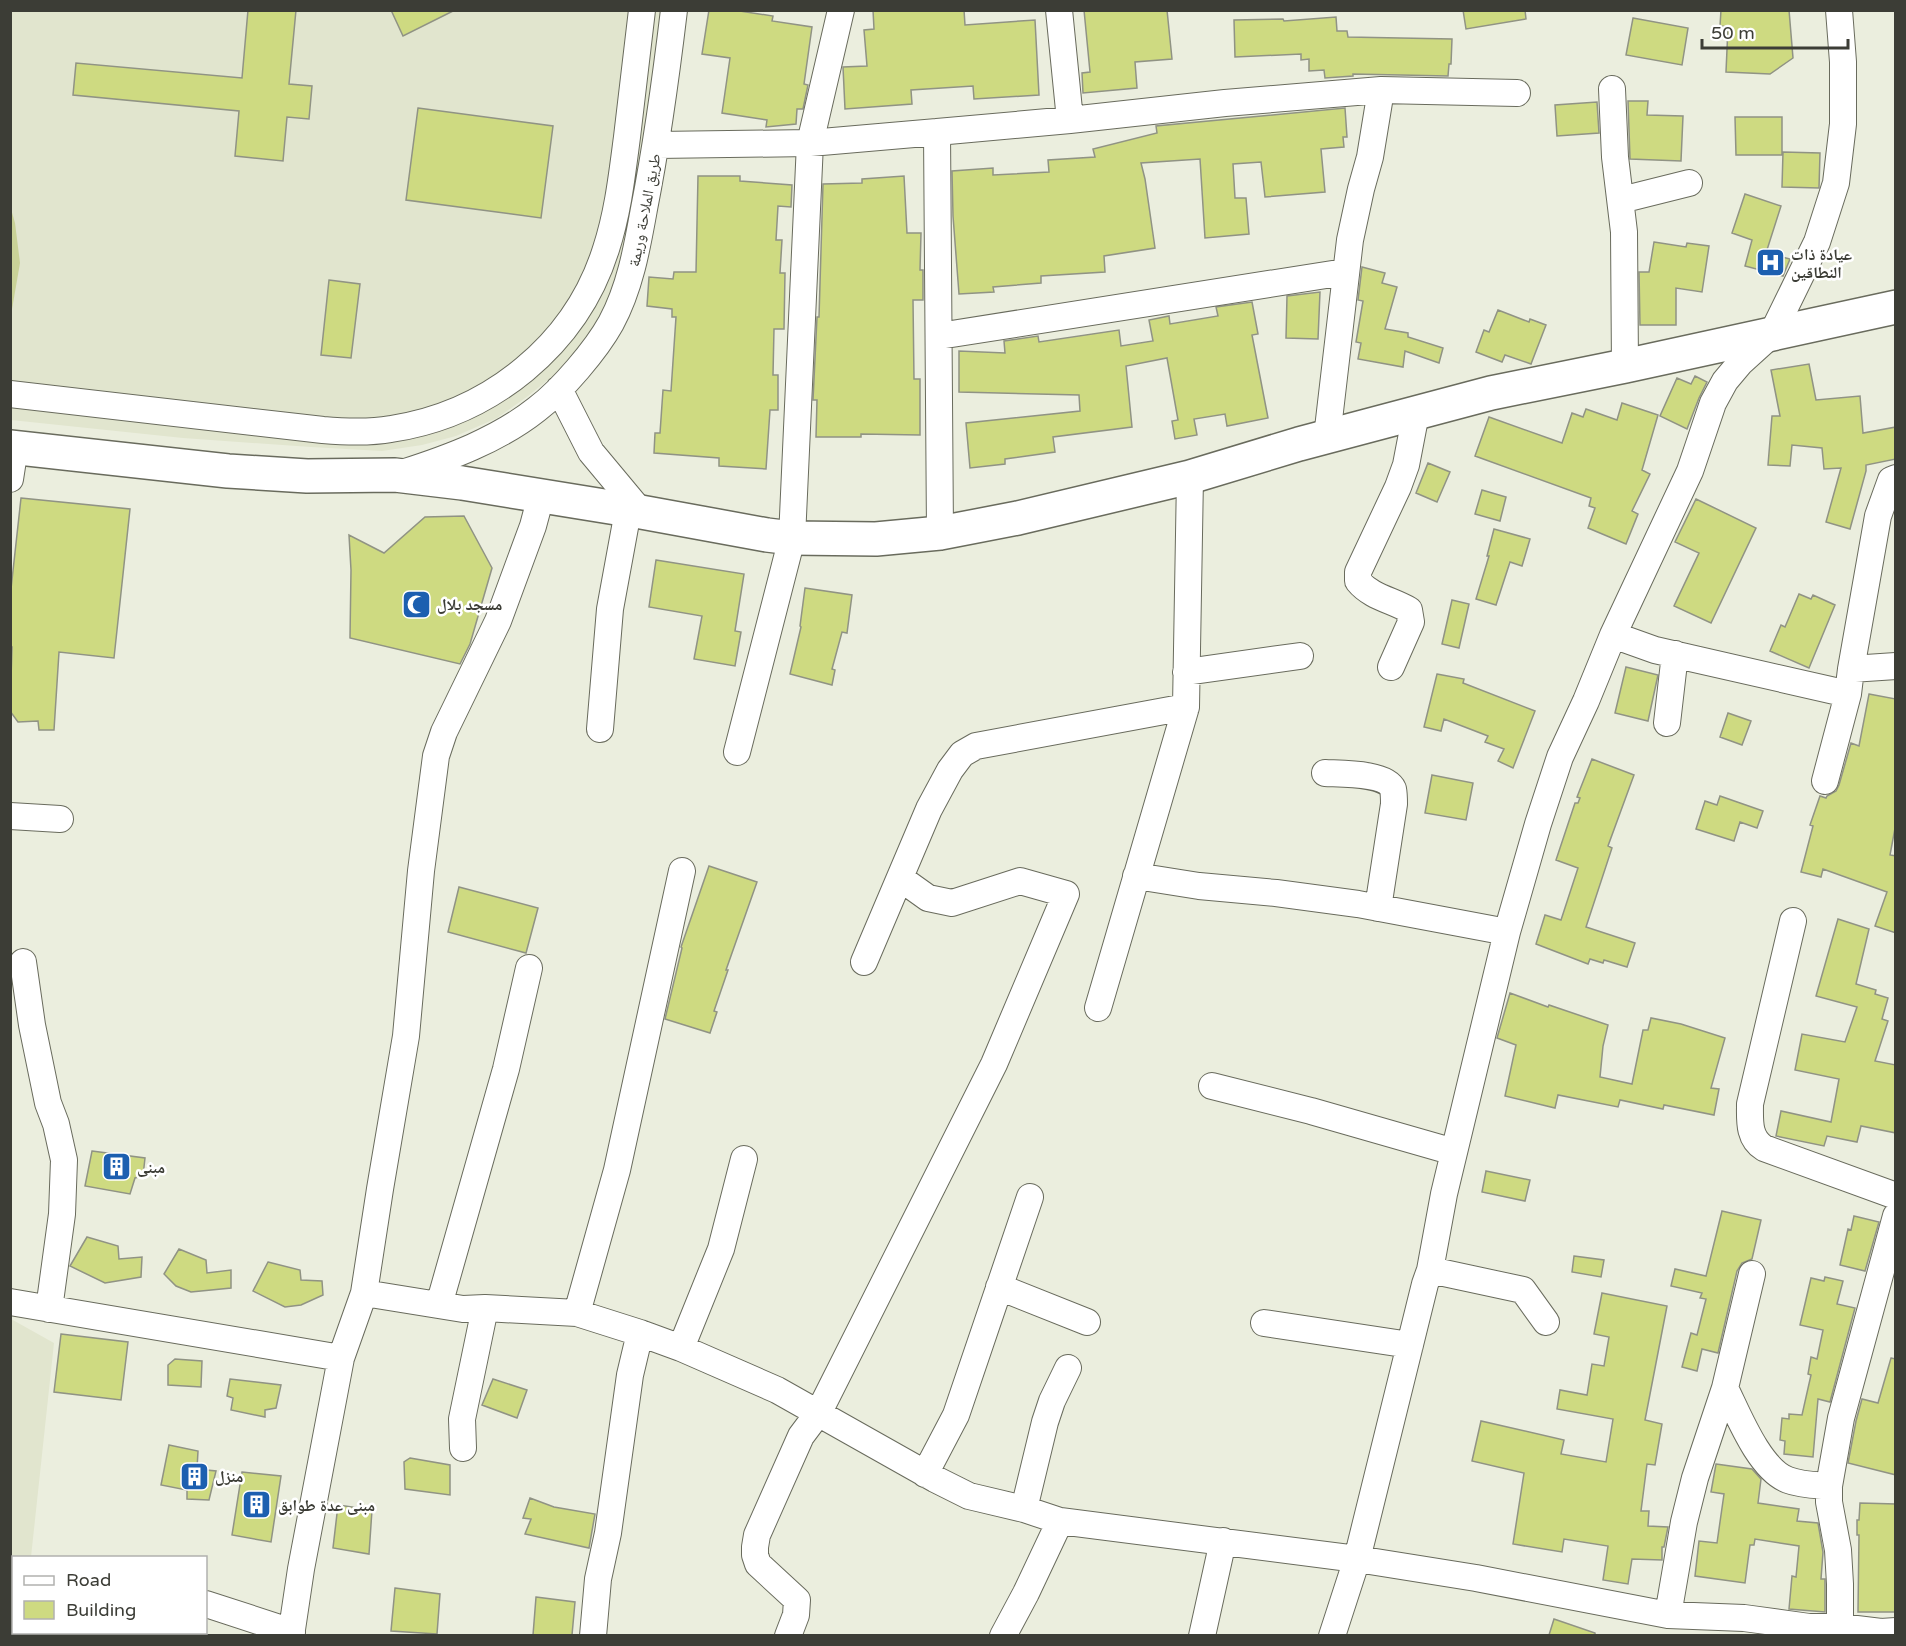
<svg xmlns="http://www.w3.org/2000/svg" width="1906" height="1646" font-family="'Varela Round','Noto Naskh Arabic',sans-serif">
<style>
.built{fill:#e1e5ce}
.green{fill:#c9d297}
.building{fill:#ceda81;stroke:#909384;stroke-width:1.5}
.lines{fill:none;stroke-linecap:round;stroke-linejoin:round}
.minor-casing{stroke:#696b5d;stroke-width:28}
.major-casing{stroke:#696b5d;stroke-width:36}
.minor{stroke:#fff;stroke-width:26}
.major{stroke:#fff;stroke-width:33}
.labels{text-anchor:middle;stroke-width:5;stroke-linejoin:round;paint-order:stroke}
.street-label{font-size:16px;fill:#3c3d36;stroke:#fff}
.poi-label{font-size:16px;font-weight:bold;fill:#3c3d36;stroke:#fff;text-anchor:start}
</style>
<rect width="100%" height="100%" fill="#ebeede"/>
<!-- built -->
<path class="built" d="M11 11H667L637 223 610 300 595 325 575 352 554 375 528 396 497 418 456 436 422 445 382 451 311 447 183 438 11 420Z
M11 1319 54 1343 31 1557 14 1558V1632L23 1633V1636L10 1635Z"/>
<!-- green -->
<path class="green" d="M11 209 15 223 20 263 11 315Z"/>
<!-- building -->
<path class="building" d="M248 10H296L289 84 312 86 309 119 287 117 283 161 235 156 239 111 73 95 76 63 242 78Z
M391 10H455L403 36Z
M709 10H733L773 16 772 21 812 27 804 84 808 85 803 109H797L796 124 766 127 767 120 722 113 730 58 702 54Z
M873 10H964L965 25 1035 20 1039 95 974 99 973 86 911 90 912 104 845 109 843 67 867 66 864 30 874 29Z
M1084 10H1167L1172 59 1135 62 1137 88 1083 93 1082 73 1090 72Z
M1463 10H1525L1526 19 1466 29Z
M1721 10H1789L1793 58 1770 74 1726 72 1728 27 1720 26Z
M1336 17 1337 31H1347L1348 37 1452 39 1451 64H1449L1448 76 1353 74V76L1325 78 1324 70 1309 71V59L1301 60V54L1235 57 1234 20 1283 19 1284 21Z
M1633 18 1688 28 1682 65 1626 55Z
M1628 101H1648L1647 115 1683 116 1681 161 1630 159Z
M1597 102 1599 133 1557 136 1555 105Z
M418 108 553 126 541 218 406 200Z
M1345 108 1347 137H1343L1344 147 1321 149 1325 192 1265 197 1261 162 1233 164 1235 198H1246L1249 234 1205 238 1200 159 1141 163 1145 179 1155 248 1104 256 1105 272 1041 276V283L993 287 994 292 959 294 953 216 952 171 993 168V175L1049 172 1048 160 1095 157 1093 149 1157 133 1156 126Z
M1735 117H1782V155H1736Z
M1783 152 1820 153 1819 188 1782 187Z
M698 176H740V181L792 185 791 207 778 206 776 240H782L780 273H785L784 329H774L773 375H778V410H770L766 469 719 466V458L654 453 655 433H660L663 390 671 391 676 317H672V309L647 306 649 277 673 279 674 272H696Z
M904 176 907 233H921L920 270H923V300H913L914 379H920V435L861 434V437H816L817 400H813L817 317H819L823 184 862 183V179Z
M1745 194 1781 206 1766 253 1790 259 1783 276 1745 266 1752 240 1732 233Z
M1654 242 1686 247 1687 243 1709 246 1702 292 1676 288V325H1640L1639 272H1649Z
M1362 267 1385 273 1382 283 1397 287 1385 329 1408 333V337L1443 348 1439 363 1405 351 1403 367 1358 359 1361 343 1356 342 1363 301 1358 300Z
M329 280 360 284 351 358 321 355Z
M1320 292 1318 339 1286 338 1287 296Z
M1252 302 1258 334 1252 335 1268 418 1227 426 1225 414 1194 419 1197 435 1175 439 1172 421 1178 420 1167 358 1126 366 1132 427 1053 437 1055 452 1005 459V464L970 468 966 423 1080 411 1079 395 959 392V351L1005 353 1004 341 1038 336 1039 342 1119 330 1121 346 1153 341 1149 320 1169 316 1170 324 1218 316 1216 307Z
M1498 310 1529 322 1530 319 1546 325 1531 364 1505 355 1502 362 1476 352 1484 330 1489 332Z
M1809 364 1816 400 1860 396 1863 433 1896 427V459L1866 465V471L1850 529 1826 522 1841 468 1824 469 1822 448 1792 445 1790 466 1768 465 1772 416H1780L1771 370Z
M1695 376 1707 382 1699 398 1687 429 1660 416 1677 378 1691 384Z
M1622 403 1658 415 1642 470 1650 474 1632 511 1638 514 1626 544 1588 528 1595 508 1589 506 1591 498 1475 456 1489 417 1562 443 1572 413 1583 417 1586 409 1617 420Z
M1428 463 1450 472 1437 502 1416 493Z
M1482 490 1506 497 1500 521 1475 514Z
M21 498 130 509 114 658 59 652 54 730H39L38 721 18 722 10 711 12 647H10V598Z
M1696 499 1756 528 1711 623 1674 606 1699 553 1675 542Z
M464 516 492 568 470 644 460 664 350 638 351 570 349 535 384 553 425 517Z
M1494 529 1530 539 1522 566 1510 562 1496 605 1476 599 1489 556H1487Z
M656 560 744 574 735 631 741 632 735 666 694 659 702 616 649 607Z
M805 588 852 595 847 633 842 632 832 669 835 670 832 685 790 674 801 627 800 626Z
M1799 594 1811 599 1813 595 1835 605 1809 668 1770 651 1781 625 1785 627Z
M1452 600 1469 604 1459 648 1442 644Z
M1626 667 1658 675 1648 721 1615 713Z
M1437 674 1464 679 1463 683 1535 711 1513 768 1498 761 1504 749 1485 742 1488 736 1444 719 1441 731 1424 727Z
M1869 694 1896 699V823L1890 855 1896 856V933L1875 926 1887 892 1823 869 1821 877 1801 872 1813 826 1810 825 1820 796 1826 798 1827 796 1836 791 1839 785 1851 743 1859 746Z
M1728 713 1751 721 1742 745 1720 737Z
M1592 759 1634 775 1608 846 1612 848 1586 927 1635 943 1627 967 1604 960 1603 963 1590 959 1588 964 1536 944 1545 915 1561 920 1578 868 1556 860 1575 803H1578L1580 798 1577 797Z
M1432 775 1473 783 1466 820 1425 813Z
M1720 796 1763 811 1757 828 1740 822 1734 841 1696 829 1705 801 1717 805Z
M709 866 757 882 726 970H728L714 1011 717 1012 710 1033 665 1019 682 948 681 947Z
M459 887 538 908 526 953 448 932Z
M1838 919 1869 929 1856 984 1876 990 1875 994 1888 998 1882 1019 1888 1021 1875 1061 1896 1065V1133L1861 1126 1857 1142 1827 1136 1824 1146 1776 1136 1781 1111 1831 1122 1839 1079 1795 1070 1802 1034 1845 1042 1857 1007 1816 996Z
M1510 993 1548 1007 1549 1005 1608 1025 1603 1046 1600 1077 1632 1084 1643 1030H1648L1651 1018 1681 1024 1725 1038 1711 1088 1719 1089 1714 1115 1664 1105 1663 1109 1620 1100 1618 1107 1558 1095 1555 1108 1505 1096 1516 1045 1497 1038Z
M92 1151 145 1158 143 1176 135 1178 130 1194 85 1186Z
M1486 1171 1530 1180 1525 1201 1482 1192Z
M1722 1211 1761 1220 1752 1259 1742 1263 1737 1271 1718 1353 1702 1349 1697 1371 1682 1367 1691 1333 1697 1335 1706 1299 1700 1298 1702 1293 1671 1286 1675 1269 1706 1276Z
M1854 1216 1879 1222 1865 1271 1840 1265 1848 1229 1851 1230Z
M87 1237 118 1246 119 1259 142 1257 141 1277 105 1283 70 1266Z
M179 1249 206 1260 207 1273 231 1270V1288L191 1292 176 1286 164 1274Z
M1574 1256 1604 1260 1601 1277 1572 1272Z
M268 1262 300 1270 301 1280 322 1281 323 1295 301 1305 285 1307 253 1291Z
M1825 1277 1843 1281 1837 1304 1855 1308 1830 1402 1818 1399 1813 1457 1784 1454 1785 1441 1780 1440 1782 1418 1789 1419V1414L1802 1415 1811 1375 1808 1374 1811 1357 1817 1359 1823 1330 1800 1325 1811 1278 1824 1281Z
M1602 1293 1667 1306 1645 1420 1662 1424 1655 1465 1647 1464 1641 1511H1649L1648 1526 1668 1527 1664 1547H1662V1560L1632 1559 1628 1584 1603 1580 1608 1546 1564 1539 1562 1552 1513 1544 1524 1473 1472 1461 1481 1421 1564 1440 1561 1454 1606 1462 1613 1419 1557 1409 1560 1390 1587 1395 1592 1364 1604 1366 1609 1337 1594 1334Z
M61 1334 128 1342 121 1400 54 1392Z
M1891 1358 1896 1359V1475L1848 1463 1856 1421 1862 1399 1878 1403Z
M175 1359 202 1361 201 1387 168 1385V1365Z
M230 1379 281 1385 276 1408 265 1410V1417L231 1410 233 1398 227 1396Z
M493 1379 527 1390 517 1418 482 1405Z
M169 1445 198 1451 197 1469 216 1471 209 1500 187 1499V1490L161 1485Z
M410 1458 450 1465V1495L405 1489 404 1462Z
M1716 1464 1752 1469 1761 1479 1758 1503 1799 1509 1797 1521 1818 1523 1823 1552 1821 1579H1825V1612L1789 1609 1792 1576 1796 1577 1799 1546 1755 1539 1754 1545H1750L1745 1583 1695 1576 1699 1541 1717 1543 1724 1494 1711 1492Z
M242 1472 281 1476 271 1542 232 1535Z
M530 1498 554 1507 595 1514 589 1548 525 1534 531 1519 523 1518Z
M1860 1503 1896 1504V1612H1858L1859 1535H1857V1520H1859Z
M338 1505 372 1510 369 1554 333 1548Z
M395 1588 440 1594 437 1634 391 1631Z
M536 1597 575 1602 572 1635H533Z
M1554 1619 1595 1633V1635H1549Z"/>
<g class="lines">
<defs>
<path id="minor" d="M1059 10 1070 120
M1612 89 1615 157 1624 232 1625 366
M937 132 1070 120 1225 103 1381 90 1517 93
M657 145 810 143 937 132 940 533
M1621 200 1689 183
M939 336 1345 272
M559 389 591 452 641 512
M10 394 323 430C346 432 369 433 391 429 490 414 576 345 606 249 618 212 622 175 627 137 632 95 637 53 642 10
M1327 437 1350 240 1361 189 1370 157 1381 90
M402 473C449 458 498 440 537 409 562 390 596 350 611 323 630 288 637 248 644 209 657 143 666 77 674 10
M10 479 15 447
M1613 635 1655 650 1848 694
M1391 667 1411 622 1409 610C1392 600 1371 597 1358 581V572L1398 487 1406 465 1416 413
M1851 669 1896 666
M1186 672 1300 656
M1667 723 1675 654
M600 729 610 609 628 511
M737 752 792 538 810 143 841 10
M1325 773C1341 774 1386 773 1393 789 1394 794 1394 799 1394 804L1378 908
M1825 781 1848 694 1851 669 1878 516 1891 480 1896 478
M10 816 60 819
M1136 876 1199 886 1276 893 1358 904 1507 932
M1793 921 1750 1104C1750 1120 1748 1138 1764 1148L1896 1196
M23 962 32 1025 48 1103 56 1124 64 1160 62 1214 49 1309
M864 962 929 809 950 770 962 754 976 746 1186 707 1190 477
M1098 1008 1186 707
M1212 1086 1311 1111 1454 1152
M1430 1270 1523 1290 1546 1322
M999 1287 1087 1322
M364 1293 463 1309 485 1308 577 1313 640 1333 681 1348 777 1390 935 1479 969 1496 1024 1509 1060 1521 1357 1559 1476 1578 1668 1615 1744 1618 1809 1627H1840L1881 1632 1896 1631
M10 1302 341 1358
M439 1305 506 1069 529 968
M577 1313 617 1170 682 871
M1264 1323 1410 1345
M681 1348 721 1249 744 1159
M1725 1388C1738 1414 1759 1469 1788 1480 1801 1485 1815 1485 1829 1486
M463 1448 462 1419 485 1308
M925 1474 956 1415 1030 1197
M1024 1509 1045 1422 1052 1401 1068 1368
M206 1604 292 1632
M1668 1615 1684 1522 1695 1478 1725 1388 1752 1274
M1840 1627V1584L1838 1550 1829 1502V1486L1841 1418 1896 1216
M118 1636 119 1632
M291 1636 301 1569 341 1358 364 1293 380 1189 406 1036 421 871 436 756 444 732 498 621 533 526 541 496
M593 1636 598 1579 608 1533 630 1375 640 1333
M788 1636 796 1615 797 1600 758 1564 755 1555V1547L757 1535 801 1436 819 1412 994 1064 1066 894 1020 881 952 903 928 898 900 878
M1003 1636 1026 1593 1060 1521
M1202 1636 1223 1541
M1332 1636 1357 1559 1425 1284 1430 1270 1444 1194 1507 932 1538 824 1560 757 1586 701 1613 635 1690 471 1713 403 1725 381 1741 362 1772 334 1817 242 1836 183 1843 124V62L1839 10"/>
<path id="major" d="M10 447 228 471 307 476 395 475 462 483 641 512 767 535 792 538 876 539 940 533 1018 518 1190 477 1299 444 1491 393 1625 366 1896 307"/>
</defs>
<!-- minor casing -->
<use href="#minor" class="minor-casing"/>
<!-- major casing -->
<use href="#major" class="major-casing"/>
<!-- minor -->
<use href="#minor" class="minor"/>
<!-- major -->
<use href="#major" class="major"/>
</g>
<!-- icons -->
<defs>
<symbol id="hospital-square" viewBox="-11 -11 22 22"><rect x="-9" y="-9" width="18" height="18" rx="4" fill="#1c5fb0" stroke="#fff"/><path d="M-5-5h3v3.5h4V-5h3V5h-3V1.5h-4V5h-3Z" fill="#fff"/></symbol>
<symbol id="mosque-square" viewBox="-11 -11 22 22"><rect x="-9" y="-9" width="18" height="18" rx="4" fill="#1c5fb0" stroke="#fff"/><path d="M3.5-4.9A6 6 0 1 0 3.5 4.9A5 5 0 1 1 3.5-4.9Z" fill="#fff"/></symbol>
<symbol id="building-square" viewBox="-11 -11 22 22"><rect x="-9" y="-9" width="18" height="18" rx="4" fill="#1c5fb0" stroke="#fff"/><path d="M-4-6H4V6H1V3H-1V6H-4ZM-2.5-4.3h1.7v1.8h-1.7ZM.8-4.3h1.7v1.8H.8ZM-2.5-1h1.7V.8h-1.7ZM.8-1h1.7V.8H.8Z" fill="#fff"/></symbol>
</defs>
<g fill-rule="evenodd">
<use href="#hospital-square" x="1754" y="246" width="33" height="33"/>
<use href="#mosque-square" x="400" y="588" width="33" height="33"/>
<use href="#building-square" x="100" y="1150" width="33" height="33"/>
<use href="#building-square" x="178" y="1460" width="33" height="33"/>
<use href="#building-square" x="240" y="1488" width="33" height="33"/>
</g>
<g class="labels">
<!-- street labels -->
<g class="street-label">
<text transform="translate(644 210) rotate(-79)" y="6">طريق الملاحة وريمة</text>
</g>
<!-- poi labels -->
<g class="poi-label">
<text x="1791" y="260">عيادة ذات<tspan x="1791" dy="18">النطاقين</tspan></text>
<text x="437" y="610">مسجد بلال</text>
<text x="137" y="1173">مبنى</text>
<text x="215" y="1482">منزل</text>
<text x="278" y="1511">مبنى عدة طوابق</text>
</g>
</g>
<!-- border -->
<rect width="1906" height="1646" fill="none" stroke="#3c3d36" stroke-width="24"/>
<!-- legend -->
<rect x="12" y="1556" width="195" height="78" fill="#ffffff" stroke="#b1b1af" stroke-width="1.5"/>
<rect x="24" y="1576" width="30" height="9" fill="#ffffff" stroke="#b1b1af" stroke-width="1.5"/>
<text x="66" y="1586" font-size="18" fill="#3c3d36">Road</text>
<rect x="24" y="1601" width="30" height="18" fill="#ceda81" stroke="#b1b1af" stroke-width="1.5"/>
<text x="66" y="1616" font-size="18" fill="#3c3d36">Building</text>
<!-- scale -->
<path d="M1702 39v9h146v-9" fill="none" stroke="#3c3d36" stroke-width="3"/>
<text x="1711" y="39" font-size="18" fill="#3c3d36" stroke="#ffffff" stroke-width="4.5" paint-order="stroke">50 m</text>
</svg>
